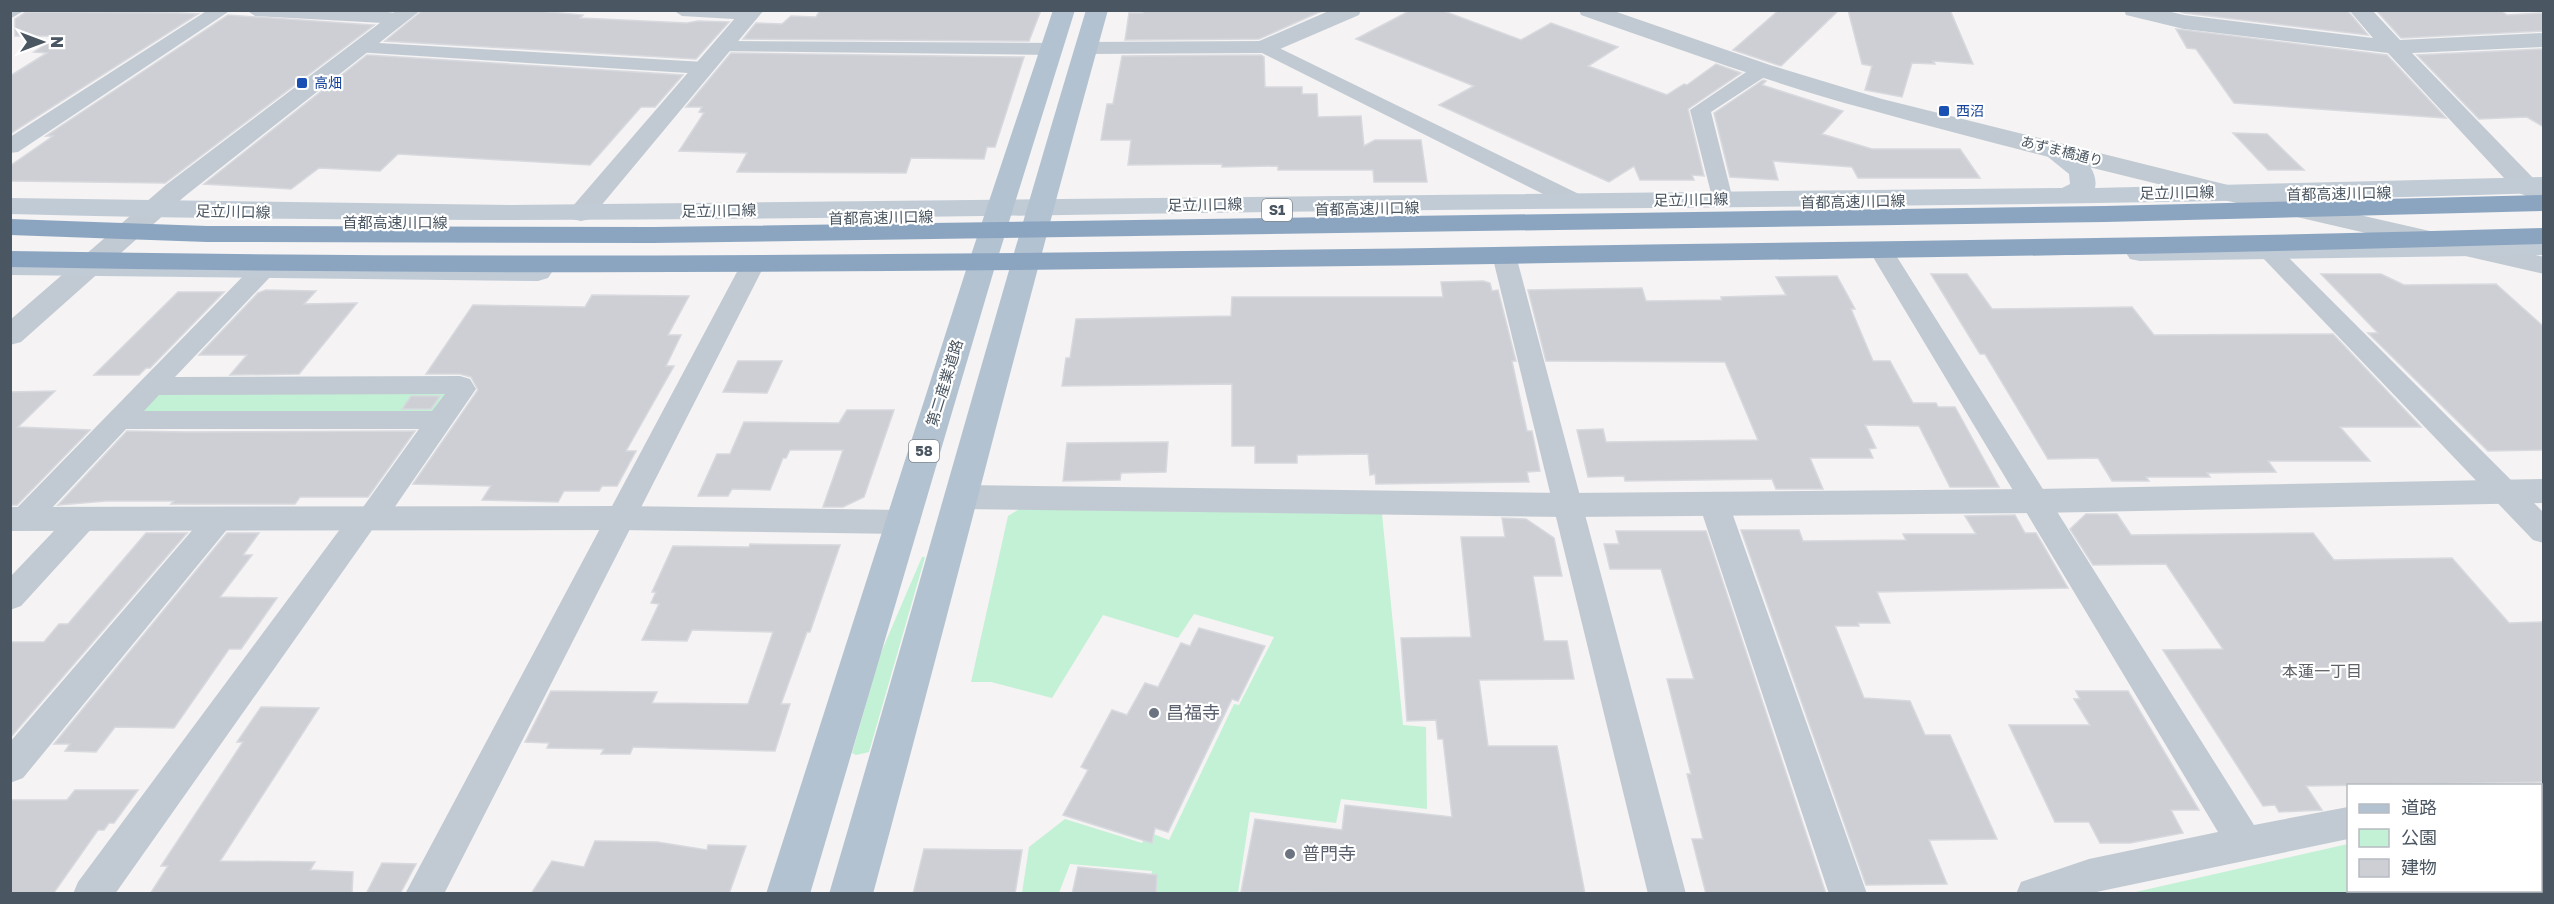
<svg xmlns="http://www.w3.org/2000/svg" width="2554" height="904" font-family="'Golos Text','Noto Sans JP',sans-serif">
<style>
.green{fill:#c3f1d5}
.building{fill:#cdcfd5;stroke:#d7d9de;stroke-width:1.5}
.lines{fill:none;stroke-linecap:round;stroke-linejoin:round}
.minor{fill:#c1cad2;fill-rule:evenodd}
.tertiary{fill:#c1cad2;fill-rule:evenodd}
.secondary{fill:#c1cbd6;fill-rule:evenodd}
.primary{fill:#b3c2d1;fill-rule:evenodd}
.motorway{fill:#8ba5c1;fill-rule:evenodd}
.transit-dot{fill:#1a4fb4;stroke:#fff;stroke-width:2}
.worship-dot{fill:#6b7280;stroke:#fff;stroke-width:2}
.labels{text-anchor:middle;stroke-width:4.5;stroke-linejoin:round;paint-order:stroke}
.far-transit-label{font-size:14px;fill:#164399;stroke:#fff;text-anchor:start}
.far-street-label{font-size:14px;fill:#4a5661;stroke:#fff}
.shield{fill:#fff;stroke:#808990;stroke-width:1.5}
.shield-label{font-size:14px;font-weight:bold;fill:#4a5661}
.street-label{font-size:15px;fill:#4a5661;stroke:#fff}
.neighbourhood-label{font-size:16px;fill:#5f6368;stroke:#fff}
.near-worship-label{font-size:18px;fill:#5b616d;stroke:#fff;text-anchor:start}
</style>
<rect width="100%" height="100%" fill="#f5f3f3"/>
<!-- green -->
<path class="green" d="M446 392 449 396 430 413 143 412 151 397 160 393Z
M1019 509 1382 514 1403 725 1426 727 1427 809 1341 799 1336 823 1250 812 1238 893H1149L1152 871 1070 864 1059 893H1022L1029 847 1065 819 1142 843 1148 832 1169 840 1234 704 1239 705 1274 637 1194 614 1178 638 1103 615 1052 698 991 682H971L1008 516Z
M922 557H925L869 752 856 755 852 753 880 655Z
M2348 844V890H2540L2541 867 2543 871V893H2131Z"/>
<!-- building -->
<path class="building" d="M423 10H527L583 15 580 18 687 23 698 21 729 22 696 59 385 41Z
M820 10H1041L1029 41 743 39 756 23 782 24 791 16 816 17Z
M1143 10H1324L1259 39 1125 40 1129 13H1143Z
M1411 10H1441L1521 40 1551 23 1618 47 1588 66 1667 95 1684 84 1687 85 1716 64 1741 73 1688 109 1704 176 1692 175 1694 180H1640L1634 166 1609 182 1439 105 1474 86 1356 39Z
M1779 10H1839L1781 66 1733 50Z
M1848 10H1950L1973 64 1933 61 1935 64 1912 63 1902 97 1865 90 1872 66 1862 64Z
M2175 10H2347L2368 35 2184 13Z
M2376 10H2500L2507 15 2544 13V31L2401 38Z
M26 12 179 13 198 14 10 134V76L47 53 34 52 58 36H15V19Z
M228 15 374 25 165 183 10 181V166L53 136H46Z
M2176 29 2387 55 2446 118 2234 103 2196 49 2187 48Z
M2544 49V127L2527 117 2479 119 2417 55Z
M731 53 1024 57 995 147H987L984 159 911 158 906 173 737 172 747 153 679 151 704 113 699 112 702 107H686Z
M367 55 683 75 655 107H641L590 165 398 154 380 171 319 168 291 189 204 184Z
M1261 55 1264 57 1265 87H1302V94H1317L1318 117 1361 116 1364 146 1375 140H1421L1427 182H1374L1373 170H1278V166L1222 167V164L1128 165 1131 140H1101L1107 104H1113L1122 56Z
M1763 80 1766 81 1762 85 1843 111 1822 134 1872 149H1960L1980 178H1858L1852 167 1773 161 1778 180 1730 177 1714 113Z
M2233 133 2267 134 2304 170H2268Z
M1931 274H1967L1992 309 2132 307 2154 335 2333 334 2421 427H2340L2370 461H2268L2276 472 2207 473 2210 477H2146L2149 481H2112L2098 458 2048 459 1985 354H1980Z
M2321 274H2381L2404 285 2496 284 2544 327V450L2488 451 2368 333H2378Z
M1837 276 1855 309H1851L1873 361H1890L1913 403H1936L1938 407H1955L1999 487H1950L1919 426 1865 425 1876 448 1869 449 1873 458H1810L1823 489H1776L1772 479 1625 481 1624 476 1588 477 1577 430 1603 429 1606 442 1758 440 1725 362 1546 361 1528 290 1642 288 1646 301 1722 300 1721 297 1786 295 1776 277Z
M1483 281 1490 283 1492 291 1498 290 1516 361H1512L1527 431H1532L1540 471 1527 472 1529 482 1376 484 1375 474 1370 475 1368 454 1297 455V463H1255V446H1232V384L1062 386 1066 358H1070L1076 319 1231 316 1232 297H1443L1441 282Z
M266 290 316 291 304 304 357 303 299 374 230 375 247 355H199L258 293Z
M178 292H224L150 368H146L139 375H94Z
M592 295 689 296 668 335H681L666 366H674L626 451H636L617 486H602L599 491H564L558 502 482 500 491 486 413 484 478 390 471 377 460 374H426L473 305 585 307Z
M738 361H782L767 393 723 392Z
M55 391 18 427 90 430 17 505H10V392Z
M411 396H440L431 409H402Z
M847 410H894L864 497 843 507H823L843 450H790L786 458H783L770 490 732 489 728 496H698L717 454H730L744 422 839 423Z
M127 431 187 432 415 431 368 497H300L295 504H171L174 501H106L58 505Z
M1168 442 1166 472 1121 473 1120 480 1063 481 1067 443Z
M2086 514H2117L2131 535 2313 533 2334 560 2452 558 2509 623 2544 622V782L2306 786 2322 810 2279 812 2275 805 2263 806 2163 650 2223 649 2166 564 2093 565 2070 529Z
M2015 515 2025 533H2036L2068 588 1877 592 1890 623H1858L1859 626H1835L1864 698 1910 701 1925 735H1950L1997 839 1929 840 1947 884 1866 885 1741 530H1799L1803 541 1906 540 1903 534H1976L1965 516Z
M1502 518 1526 519 1554 538 1562 576H1533L1544 641H1567L1574 679 1479 680 1488 746H1557L1585 894 1241 892 1255 819 1342 830 1345 805 1452 817 1443 739H1438L1436 720 1407 721 1401 638 1471 637 1461 537H1505Z
M1616 531H1706L1826 894H1706L1692 839H1703L1687 774H1691L1667 679H1694L1661 569H1610L1604 544H1619Z
M146 533H187L10 738V642H44L59 624H68Z
M227 533H259L243 555H252L220 597 277 598 241 649H229L174 728 115 727 96 752 65 751 70 744H54Z
M750 544 840 545 810 632H807L781 704H790L775 751 633 747 630 754H601L604 749 547 748 549 743 525 742 551 691 657 692 652 703 748 704 773 632 692 630 687 641 642 640 659 604 651 603 656 592H652L673 546 749 547Z
M1199 628 1265 646 1238 701 1232 699 1168 832 1155 828 1152 843 1063 815 1088 770 1081 767 1112 710 1127 715 1145 683 1158 687 1181 643 1190 646Z
M2076 691H2128L2199 810H2171L2183 833 2130 843H2100L2089 822H2055L2009 725H2090L2074 699H2080Z
M261 707 319 708 220 861 315 862 310 870 353 872 352 894H150L168 866H161L243 742H237Z
M75 790H138L114 823H109L104 830H98L53 894H10V800H67Z
M595 841 657 842 707 850 708 845 746 846 729 894H531L552 861 584 867Z
M924 849 1022 850 1015 894H913Z
M382 863 416 864 400 894H366Z
M1078 867 1157 875 1156 894H1072Z"/>
<g class="lines">
<!-- minor -->
<path class="minor" d="M10 10H25L10 19Z
M208 10H231L18 152 10 153V137Z
M246 10C269 10 402 6 410 18L401 24 255 16Z
M673 10H758L760 14 751 20 682 16Z
M722 41 1051 43 1061 49 1051 55 715 51 712 47Z
M1265 41 1585 197 1588 202 1585 207H1569L1262 53 1087 54 1077 48 1087 42Z
M362 42 704 62 711 64 714 68 711 72 704 74 355 52 352 48Z
M1762 64 1769 66 1772 70 1769 74 1711 112 1733 200 1730 205H1714L1690 110 1755 66Z
M2270 245 2278 247 2544 513V543L2533 540 2262 257 2258 252 2262 247Z
M1885 250 1894 252 1897 257 2254 825 2348 807V839L2087 894H2016L2021 882 2089 859 2218 832 1873 257 1876 252Z
M1506 256 1515 258 1518 263 1686 894H1648L1494 263 1497 258Z
M750 263 759 265 762 270 444 894H405L738 270 741 265Z
M262 264 271 266 274 271 271 276 175 377 460 376 470 379 476 389 381 527 372 530 115 894H73L78 882 352 513 361 510 419 429H126L35 526 24 530 13 526 10 516 13 512 253 266ZM445 394 432 411H144L159 395Z
M1714 494 1724 497 1729 504 1867 894H1829L1699 504 1704 497Z
M83 508 94 512 98 519 94 526 21 606 10 610V577L72 512Z
M218 509 229 513 233 520 229 527 23 778 10 783V742L207 513Z
M2540 787H2544V819H2540Z
M2540 823 2544 824V860L2540 859Z"/>
<!-- tertiary -->
<path class="tertiary" d="M397 10H421L185 196 21 342 10 345V320L167 184Z
M742 10H764L590 219 581 221 572 219 568 213 572 207Z
M1331 10H1361L1359 15 1273 52H1257L1254 47 1257 42Z
M1579 10H1611L1770 65 1882 99 2228 185 2544 257V274C2317 222 2091 171 1867 109 1770 83 1676 48 1581 15Z
M2124 10H2163L2184 15 2373 38 2349 10H2372L2400 40 2544 33V47L2412 53 2535 180 2544 185V204L2517 192 2388 53 2184 29 2126 15Z
M2544 479V503L2037 513 1567 517 963 509 951 505 946 497 951 489 963 485 1567 493 2037 489Z
M619 506 903 510 915 513 920 522 915 531 903 534 619 530 10 531V507Z"/>
<!-- secondary -->
<path class="secondary" d="M2050 140C2070 145 2100 165 2095 188L2544 177V193C2145 206 1746 206 1347 211 901 217 456 226 10 214V198L512 205 2062 188 2070 184 2069 174 2037 148 2041 143Z
M2544 239V255L2140 261 2130 259 2126 253 2130 247 2140 245Z
M10 259 538 263 548 266 552 272 548 278 538 281 10 275Z"/>
<!-- primary -->
<path class="primary" d="M1053 10H1075L994 270 810 894H766L966 270Z
M1086 10H1108C1026 304 953 599 873 894H829C916 599 997 304 1086 10Z"/>
<!-- motorway -->
<path class="motorway" d="M2544 195V211L2105 222 653 243 207 242 10 235V219L207 226 653 227 2105 206Z
M2544 228V244C2213 254 1882 258 1551 263 1037 271 524 277 10 267V251C524 260 1037 254 1551 246 1882 241 2213 238 2544 228Z"/>
</g>
<!-- markers -->
<g class="transit-dot">
<rect x="296" y="77" width="12" height="12" rx="3"/>
<rect x="1938" y="105" width="12" height="12" rx="3"/>
</g>
<g class="worship-dot">
<circle cx="1154" cy="713" r="6"/>
<circle cx="1290" cy="854" r="6"/>
</g>
<g class="labels">
<!-- far-transit labels -->
<g class="far-transit-label">
<text x="314" y="88">高畑</text>
<text x="1956" y="116">西沼</text>
</g>
<!-- far-street labels -->
<g class="far-street-label">
<text transform="translate(2062 151) rotate(14)" y="5">あずま橋通り</text>
</g>
<!-- shield labels -->
<g class="shield">
<rect x="1262" y="199" width="30" height="22" rx="4.5"/>
<rect x="909" y="440" width="30" height="22" rx="4.5"/>
</g>
<g class="shield-label">
<text x="1277" y="215">S1</text>
<text x="924" y="456">58</text>
</g>
<!-- street labels -->
<g class="street-label">
<text transform="translate(2177 193) rotate(-1)" y="5">足立川口線</text>
<text transform="translate(2339 194) rotate(-1)" y="5">首都高速川口線</text>
<text transform="translate(1691 200) rotate(-1)" y="5">足立川口線</text>
<text transform="translate(1853 202) rotate(-1)" y="5">首都高速川口線</text>
<text transform="translate(1205 205) rotate(-1)" y="5">足立川口線</text>
<text transform="translate(1367 209) rotate(-1)" y="5">首都高速川口線</text>
<text transform="translate(719 211) rotate(-1)" y="5">足立川口線</text>
<text transform="translate(233 212) rotate(1)" y="5">足立川口線</text>
<text transform="translate(881 218) rotate(-1)" y="5">首都高速川口線</text>
<text x="395" y="228">首都高速川口線</text>
<text transform="translate(945 383) rotate(-73)" y="5">第二産業道路</text>
</g>
<!-- neighbourhood labels -->
<g class="neighbourhood-label">
<text x="2322" y="677">本蓮一丁目</text>
</g>
<!-- near-worship labels -->
<g class="near-worship-label">
<text x="1166" y="719">昌福寺</text>
<text x="1302" y="860">普門寺</text>
</g>
</g>
<!-- border -->
<rect width="2554" height="904" fill="none" stroke="#4a5661" stroke-width="24"/>
<!-- legend -->
<rect x="2347" y="784" width="195" height="108" fill="#ffffff" stroke="#b7bbc0" stroke-width="1.5"/>
<rect x="2359" y="804" width="30" height="9" fill="#b3c2d1" stroke="#b7bbc0" stroke-width="1.5"/>
<text x="2401" y="814" font-size="18" fill="#4a5661">道路</text>
<rect x="2359" y="829" width="30" height="18" fill="#c3f1d5" stroke="#b7bbc0" stroke-width="1.5"/>
<text x="2401" y="844" font-size="18" fill="#4a5661">公園</text>
<rect x="2359" y="859" width="30" height="18" fill="#cdcfd5" stroke="#b7bbc0" stroke-width="1.5"/>
<text x="2401" y="874" font-size="18" fill="#4a5661">建物</text>
<!-- north arrow -->
<g transform="translate(42 42) rotate(90)" stroke="#ffffff" stroke-width="4.5" paint-order="stroke">
<path d="M0-4.5L10 22L0 15L-10 22Z" fill="#4a5661"/>
<text y="-9" font-size="16" font-weight="bold" text-anchor="middle" fill="#4a5661">N</text>
</g>
</svg>
